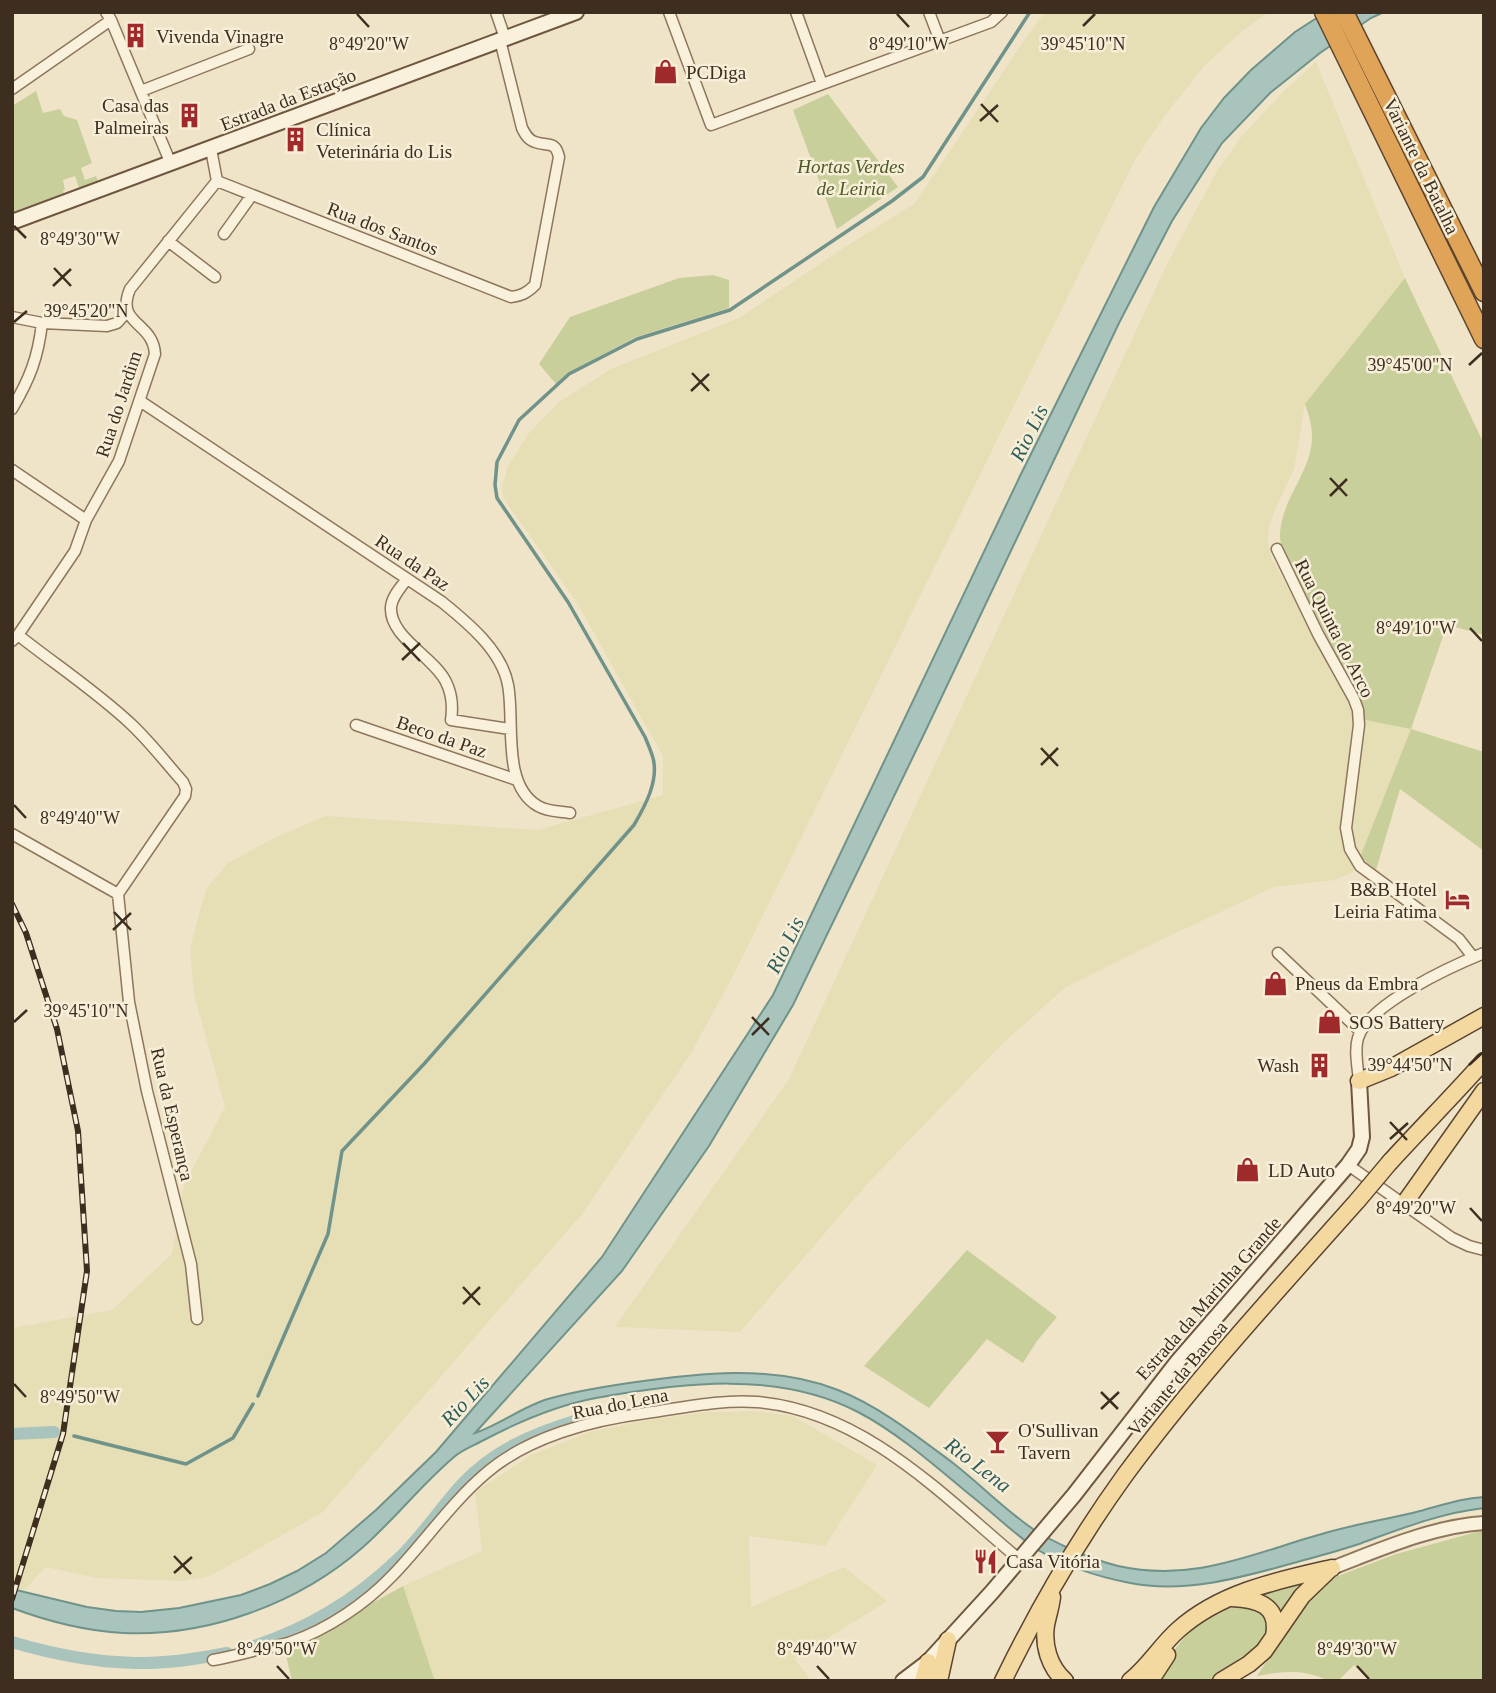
<svg xmlns="http://www.w3.org/2000/svg" width="1496" height="1693" font-family="Georgia,serif">
<style>
.farmland{fill:#e6deb5}
.green{fill:#c9cf9b}
.water{fill:#a9c4bc;stroke:#6f938a;stroke-width:2}
.lines{fill:none;stroke-linecap:round;stroke-linejoin:round}
.stream{stroke:#6f938a;stroke-width:3.5}
.canal{stroke:#a9c4bc;stroke-width:12}
.minor-casing{stroke:#8d765c;stroke-width:13}
.tertiary-casing{stroke:#8d765c;stroke-width:16}
.secondary-casing{stroke:#6f573f;stroke-width:18}
.primary-casing{stroke:#5b4430;stroke-width:19}
.motorway-casing{stroke:#5b4430;stroke-width:21}
.minor{stroke:#faf1dc;stroke-width:10}
.tertiary{stroke:#faf1dc;stroke-width:12}
.secondary{stroke:#faf1dc;stroke-width:14}
.primary{stroke:#f3d9a0;stroke-width:16}
.motorway{stroke:#e0a458;stroke-width:18}
.rail-casing{stroke:#3d2e20;stroke-width:6}
.rail{stroke:#f7eed8;stroke-width:3.5;stroke-dasharray:10;stroke-linecap:butt}
.primary-bridge-casing{stroke:#5b4430;stroke-width:19;stroke-linecap:butt}
.primary-bridge{stroke:#f3d9a0;stroke-width:16}
.ticks{fill:none;stroke:#3d2e20;stroke-width:2.5}
.labels{text-anchor:middle;stroke-width:5;stroke-linejoin:round;paint-order:stroke}
.poi-label{font-size:19px;fill:#3d2e20;stroke:#f7eed8;text-anchor:start}
.street-label{font-size:19px;fill:#3d2e20;stroke:#f7eed8}
.park-label{font-size:19px;font-style:italic;fill:#4d5a26;stroke:#f7eed8}
.water-label{font-size:21px;font-style:italic;fill:#2f5d5a;stroke:#f7eed8}
.ticks-label{font-size:18px;text-anchor:middle;fill:#3d2e20;stroke:#f7eed8;stroke-width:5;stroke-linejoin:round;paint-order:stroke}
</style>
<rect width="100%" height="100%" fill="#f0e4c8"/>
<!-- farmland -->
<path class="farmland" d="M1045 12H1269L1241 32 1204 66 1166 114 1135 160 733 976 691 1053 583 1213 323 1512 210 1576 184 1581 98 1578 45 1567 12 1605V1328L112 1310 172 1254 184 1185 225 1107 194 994 190 948 206 889 228 863 274 838 326 816 538 830 663 795V756L576 601 504 499 502 487 508 466 529 433 559 402 611 369 739 318 845 247 914 204 1030 32Z
M1316 62 1405 278 1305 404 1294 469 1275 510 1269 527 1268 542 1272 559 1351 702 1356 718 1346 787H1355L1365 720 1411 729 1360 857 1353 872 1335 880 1274 887 1152 944 1066 987 1001 1045 868 1183 740 1332 615 1327 789 1079 1166 266 1217 171 1241 137 1285 90Z
M753 1411 793 1416 877 1465 825 1546 749 1536 751 1607 844 1567 887 1601 795 1659 811 1681H435L403 1586 482 1551 475 1492 531 1455 589 1432 644 1421 706 1412Z"/>
<!-- green -->
<path class="green" d="M36 91 43 113 60 109 64 116 77 120 92 163 81 168 85 180 96 176 98 181 79 188 75 176 63 180 65 190H63L64 193 12 212V106Z
M828 94 898 187 837 229 793 110Z
M713 275 729 280V308L636 337 568 373 556 384 539 364 570 317 679 278Z
M1405 278 1484 444V635L1447 625 1411 729 1484 752V851L1400 789 1376 870 1360 857 1411 729 1365 720 1360 698 1282 552C1282 547 1280 541 1280 536 1280 500 1312 472 1312 437 1312 426 1309 415 1305 404Z
M967 1250 1057 1317 1037 1341 1023 1363 987 1339 929 1408 864 1366Z
M1484 1530V1681H1370L1354 1665 1338 1681C1324 1681 1321 1676 1309 1674 1292 1670 1274 1673 1257 1676L1307 1600 1330 1579 1396 1554Z
M1309 1578 1281 1613 1272 1602 1255 1594Z
M403 1586 435 1681H292L285 1651Z
M1236 1604 1263 1611 1269 1630 1256 1647 1240 1662 1208 1681H1154C1179 1643 1191 1619 1236 1604Z"/>
<!-- water -->
<path class="water" d="M1326 12H1384L1371 18 1320 53 1270 93 1222 143 1172 221 1119 323 925 732 793 1005 709 1146 622 1271 475 1433C500 1425 523 1406 548 1399 575 1391 602 1387 629 1383 698 1373 772 1364 838 1390 879 1406 918 1437 953 1463 980 1484 1005 1510 1033 1529 1054 1543 1093 1560 1118 1566 1195 1583 1253 1553 1325 1533 1356 1524 1389 1519 1420 1511 1442 1505 1462 1498 1484 1497V1508C1440 1513 1400 1529 1359 1544 1339 1551 1318 1556 1297 1562 1244 1577 1185 1594 1130 1583 1099 1577 1065 1566 1038 1550 1014 1534 992 1512 969 1494 934 1465 898 1433 858 1412 778 1370 681 1383 596 1398 558 1405 516 1423 482 1441 473 1446 462 1450 454 1457 421 1485 394 1520 362 1548 298 1604 207 1637 123 1633 85 1631 47 1621 12 1608V1589L87 1607 116 1611 141 1612 179 1608 241 1595 270 1584 297 1571 326 1553 376 1510 436 1452 602 1257 773 995 1020 476 1154 207 1201 128 1224 98 1251 70 1295 32Z"/>
<g class="lines">
<!-- stream -->
<path class="stream" d="M258 1396 328 1234 342 1151 424 1064 634 825C645 806 659 781 653 758 651 751 648 744 645 737L568 602 497 498 495 485 497 462 519 420 569 374 637 339 730 310 892 201 923 177 1030 12
M74 1436 186 1464 233 1438 253 1404"/>
<!-- canal -->
<path class="canal" d="M12 1434 54 1432
M12 1642C52 1654 94 1662 135 1663 166 1664 197 1659 227 1653
M245 1649C306 1630 353 1602 400 1557 423 1535 440 1508 462 1484 494 1450 534 1433 578 1420"/>
<defs>
<path id="minor" d="M106 12 111 20 171 164
M496 12 505 38
M669 12 711 125 991 22 1002 12
M796 12 822 84
M929 12 940 41
M12 89 111 20
M141 91 249 49
M217 181 511 297C521 296 527 293 535 285L559 157C555 140 548 147 535 142 528 140 525 134 522 128L500 40
M224 234 252 195
M168 241 215 277
M12 317 42 323 107 326 117 323 127 312
M140 401 442 602C468 623 502 651 508 685 515 720 501 785 538 806 548 812 559 811 570 813
M12 409C30 378 38 358 42 323
M12 470 86 520
M1277 549 1318 634 1354 699 1358 710 1359 725 1346 828 1350 849 1360 866 1459 939 1473 957
M407 579C401 587 392 596 391 607 389 637 434 657 446 682 452 694 453 707 451 720L510 729
M18 635C56 665 97 692 132 725 151 743 166 763 183 782L186 789 185 796 118 894 129 1002 147 1091 191 1264 197 1319
M12 641 18 635 75 551 86 520 119 461 155 354C153 321 115 325 130 289L217 181 211 149
M356 725 517 780
M12 834 118 894
M1278 953 1360 1031
M1359 1081C1358 1068 1354 1051 1358 1038 1368 1004 1452 966 1484 953
M1348 1165 1452 1238 1469 1246 1484 1250
M213 1660C231 1657 248 1652 265 1648 273 1646 283 1645 291 1642 328 1629 365 1604 392 1576 424 1543 450 1504 485 1474 527 1437 592 1420 646 1413 682 1408 721 1399 757 1402 864 1411 942 1495 1020 1560"/>
<path id="tertiary" d="M1332 1568C1379 1550 1433 1526 1484 1523"/>
<path id="secondary" d="M12 222 576 12
M903 1681 928 1662 992 1592 1074 1495 1178 1361 1348 1165 1359 1149 1362 1137 1359 1081"/>
<path id="primary" d="M1359 1081 1391 1068 1484 1016
M1390 1162C1421 1128 1453 1096 1484 1061
M1404 1204 1484 1091
M1052 1597C1051 1606 1048 1615 1046 1625 1043 1645 1049 1667 1065 1681
M1232 1598C1257 1599 1280 1605 1274 1636
M923 1681 928 1662
M939 1681 948 1640
M1003 1681C1038 1609 1078 1540 1125 1475 1196 1379 1278 1290 1358 1200
M1130 1681C1149 1666 1161 1645 1178 1630 1220 1592 1279 1580 1332 1568
M1150 1681 1167 1655
M1221 1681 1249 1664 1264 1651 1302 1596 1330 1569"/>
<path id="motorway" d="M1324 12 1484 339
M1344 12 1484 292"/>
</defs>
<!-- minor casing -->
<use href="#minor" class="minor-casing"/>
<!-- tertiary casing -->
<use href="#tertiary" class="tertiary-casing"/>
<!-- secondary casing -->
<use href="#secondary" class="secondary-casing"/>
<!-- primary casing -->
<use href="#primary" class="primary-casing"/>
<!-- motorway casing -->
<use href="#motorway" class="motorway-casing"/>
<!-- minor -->
<use href="#minor" class="minor"/>
<!-- tertiary -->
<use href="#tertiary" class="tertiary"/>
<!-- secondary -->
<use href="#secondary" class="secondary"/>
<!-- primary -->
<use href="#primary" class="primary"/>
<!-- motorway -->
<use href="#motorway" class="motorway"/>
<defs>
<path id="rail" d="M12 904 26 933 57 1029 78 1131 87 1271 63 1434 12 1599"/>
</defs>
<!-- rail casing -->
<use href="#rail" class="rail-casing"/>
<!-- rail -->
<use href="#rail" class="rail"/>
<defs>
<path id="primary-bridge" d="M1358 1200 1390 1162"/>
</defs>
<!-- primary-bridge casing -->
<use href="#primary-bridge" class="primary-bridge-casing"/>
<!-- primary-bridge -->
<use href="#primary-bridge" class="primary-bridge"/>
</g>
<!-- ticks -->
<path class="ticks" d="M357 14 369 27M897 14 909 27M1083 26 1095 14M981 104 998 122M980 121 998 105M14 226 26 238M54 268 71 286M53 286 71 269M14 322 27 311M1469 365 1482 353M692 373 709 391M691 391 709 374M1330 478 1347 496M1330 496 1347 479M1470 628 1482 641M403 643 420 661M402 660 420 643M1041 748 1058 766M1041 765 1058 748M14 805 26 818M114 912 131 930M113 930 131 913M752 1017 769 1035M14 1022 27 1010M752 1035 769 1018M1469 1065 1482 1053M1390 1122 1407 1140M1390 1139 1408 1123M1470 1208 1482 1221M463 1287 480 1305M463 1304 480 1287M14 1384 26 1397M1101 1392 1118 1409M1101 1409 1119 1392M174 1556 191 1574M174 1573 192 1557M277 1666 289 1679M817 1666 829 1679M1357 1666 1369 1679"/>
<!-- icons -->
<defs>
<symbol id="building-bare" viewBox="-9 -9 18 18"><path d="M-4-6H4V6H1V3H-1V6H-4ZM-2.5-4.3h1.7v1.8h-1.7ZM.8-4.3h1.7v1.8H.8ZM-2.5-1h1.7V.8h-1.7ZM.8-1h1.7V.8H.8Z" fill="#9e2a2b" stroke="#f7eed8" stroke-width="2.5" paint-order="stroke"/></symbol>
<symbol id="shop-bare" viewBox="-9 -9 18 18"><path d="M-5-2.5h2.3a2.7 3.5 0 0 1 5.4 0H5L5.5 6h-11ZM-1.5-2.5h3a1.5 2.3 0 0 0-3 0Z" fill="#9e2a2b" stroke="#f7eed8" stroke-width="2.5" paint-order="stroke"/></symbol>
<symbol id="hotel-bare" viewBox="-9 -9 18 18"><path d="M-6-4.5h1.5V1H6V5H4.5V3h-9V5H-6ZM-4 0a1.8 1.8 0 1 1 3.6 0ZM.5 0V-2.5h3Q6-2.5 6 0Z" fill="#9e2a2b" stroke="#f7eed8" stroke-width="2.5" paint-order="stroke"/></symbol>
<symbol id="bar-bare" viewBox="-9 -9 18 18"><path d="M-6-5H6L.8 .8V4.5H3.5V6h-7V4.5H-.8V.8Z" fill="#9e2a2b" stroke="#f7eed8" stroke-width="2.5" paint-order="stroke"/></symbol>
<symbol id="restaurant-bare" viewBox="-9 -9 18 18"><path d="M-5-6h1v4h1v-4h1v4h1v-4h1v5L-1.5 .5V6h-2V.5L-5-1ZM5-6V6H3V1.5H1.5Q1.5-4 5-6Z" fill="#9e2a2b" stroke="#f7eed8" stroke-width="2.5" paint-order="stroke"/></symbol>
</defs>
<g fill-rule="evenodd">
<use href="#building-bare" x="118" y="18" width="35" height="35"/>
<use href="#shop-bare" x="648" y="54" width="35" height="35"/>
<use href="#building-bare" x="172" y="98" width="35" height="35"/>
<use href="#building-bare" x="278" y="122" width="35" height="35"/>
<use href="#hotel-bare" x="1440" y="882" width="35" height="35"/>
<use href="#shop-bare" x="1258" y="966" width="35" height="35"/>
<use href="#shop-bare" x="1312" y="1004" width="35" height="35"/>
<use href="#building-bare" x="1302" y="1048" width="35" height="35"/>
<use href="#shop-bare" x="1230" y="1152" width="35" height="35"/>
<use href="#bar-bare" x="980" y="1424" width="35" height="35"/>
<use href="#restaurant-bare" x="968" y="1544" width="35" height="35"/>
</g>
<g class="labels">
<!-- poi labels -->
<g class="poi-label">
<text x="156" y="43">Vivenda Vinagre</text>
<text x="686" y="79">PCDiga</text>
<text x="169" y="112" text-anchor="end">Casa das<tspan x="169" dy="22">Palmeiras</tspan></text>
<text x="316" y="136">Clínica<tspan x="316" dy="22">Veterinária do Lis</tspan></text>
<text x="1437" y="896" text-anchor="end">B&amp;B Hotel<tspan x="1437" dy="22">Leiria Fatima</tspan></text>
<text x="1295" y="990">Pneus da Embra</text>
<text x="1349" y="1029">SOS Battery</text>
<text x="1299" y="1072" text-anchor="end">Wash</text>
<text x="1268" y="1177">LD Auto</text>
<text x="1018" y="1437">O'Sullivan<tspan x="1018" dy="22">Tavern</tspan></text>
<text x="1006" y="1568">Casa Vitória</text>
</g>
<!-- street labels -->
<g class="street-label">
<text transform="translate(288 99) rotate(-21)" y="7">Estrada da Estação</text>
<text transform="translate(1422 166) rotate(64)" y="7">Variante da Batalha</text>
<text transform="translate(383 228) rotate(21)" y="7">Rua dos Santos</text>
<text transform="translate(118 404) rotate(-72)" y="7">Rua do Jardim</text>
<text transform="translate(413 562) rotate(34)" y="7">Rua da Paz</text>
<text transform="translate(1335 628) rotate(63)" y="7">Rua Quinta do Arco</text>
<text transform="translate(442 736) rotate(19)" y="7">Beco da Paz</text>
<text transform="translate(173 1114) rotate(77)" y="7">Rua da Esperança</text>
<text transform="translate(1208 1298) rotate(-49)" y="7">Estrada da Marinha Grande</text>
<text transform="translate(1177 1378) rotate(-50)" y="7">Variante da Barosa</text>
<text transform="translate(620 1403) rotate(-11)" y="7">Rua do Lena</text>
</g>
<!-- park labels -->
<g class="park-label">
<text x="851" y="173">Hortas Verdes<tspan x="851" dy="22">de Leiria</tspan></text>
</g>
<!-- water labels -->
<g class="water-label">
<text transform="translate(1029 433) rotate(-64)" y="7">Rio Lis</text>
<text transform="translate(785 945) rotate(-64)" y="7">Rio Lis</text>
<text transform="translate(465 1401) rotate(-47)" y="7">Rio Lis</text>
<text transform="translate(978 1465) rotate(37)" y="7">Rio Lena</text>
</g>
</g>
<g class="ticks-label">
<text x="1083" y="50">39°45'10"N</text>
<text x="369" y="50">8°49'20"W</text>
<text x="909" y="50">8°49'10"W</text>
<text x="80" y="245">8°49'30"W</text>
<text x="86" y="317">39°45'20"N</text>
<text x="1410" y="371">39°45'00"N</text>
<text x="1416" y="634">8°49'10"W</text>
<text x="80" y="824">8°49'40"W</text>
<text x="86" y="1017">39°45'10"N</text>
<text x="1410" y="1071">39°44'50"N</text>
<text x="1416" y="1214">8°49'20"W</text>
<text x="80" y="1403">8°49'50"W</text>
<text x="277" y="1655">8°49'50"W</text>
<text x="817" y="1655">8°49'40"W</text>
<text x="1357" y="1655">8°49'30"W</text>
</g>
<!-- border -->
<rect width="1496" height="1693" fill="none" stroke="#3d2e20" stroke-width="28"/>
</svg>
